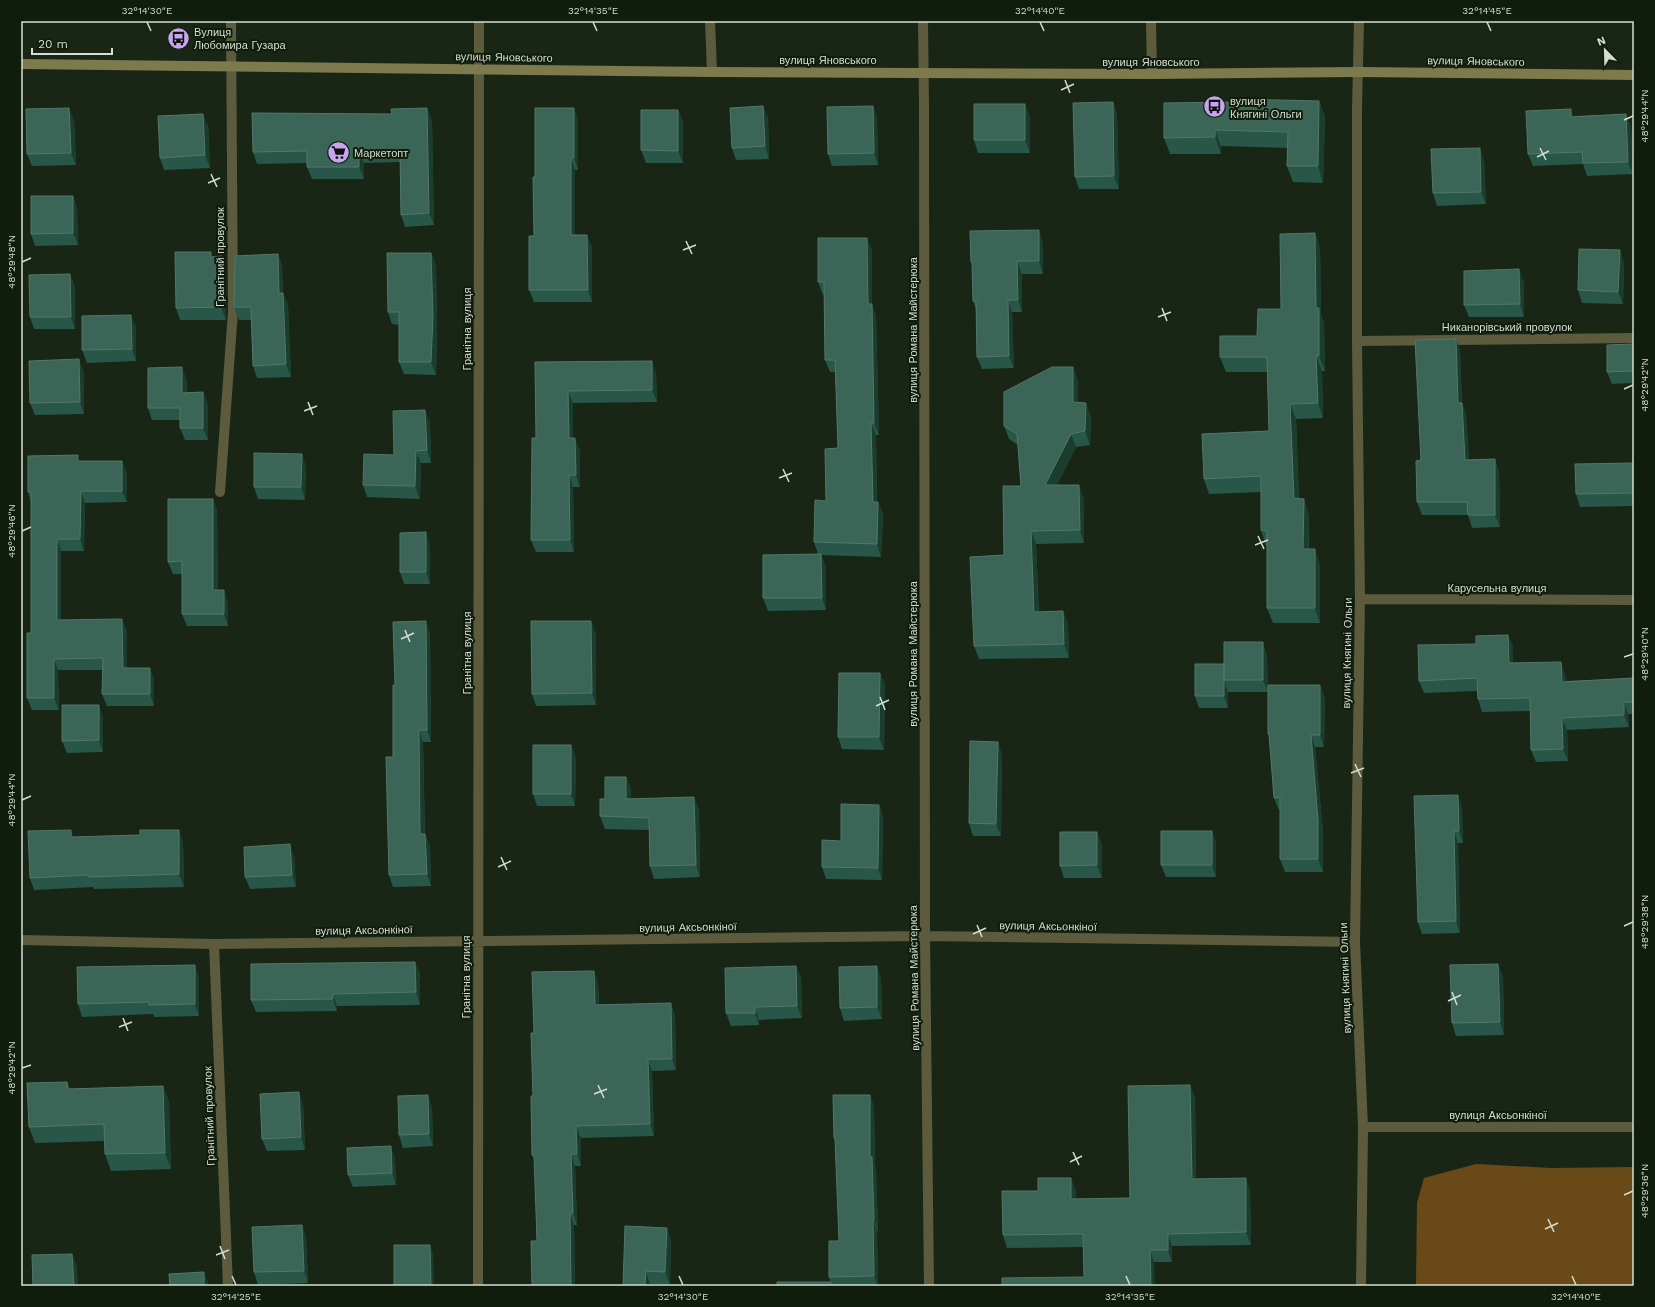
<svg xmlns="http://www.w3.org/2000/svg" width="1655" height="1307" font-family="'Work Sans',sans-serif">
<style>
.forest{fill:#6a4919}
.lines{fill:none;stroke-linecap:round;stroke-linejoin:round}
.minor{stroke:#5c5b3e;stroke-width:10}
.secondary{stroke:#7d7b4d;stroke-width:10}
.wall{fill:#285648}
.shaded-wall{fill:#1a3d2e}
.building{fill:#3a6557;stroke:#52786a}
.ticks{fill:none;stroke:#d4ddd2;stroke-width:1.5}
.labels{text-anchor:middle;stroke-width:4;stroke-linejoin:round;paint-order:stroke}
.poi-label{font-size:11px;fill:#d4ddd2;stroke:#101c0c;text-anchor:start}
.street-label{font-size:11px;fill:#d4ddd2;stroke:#101c0c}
.neatline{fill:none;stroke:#d4ddd2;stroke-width:1.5}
.ticks-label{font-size:10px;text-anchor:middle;fill:#d4ddd2}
</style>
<rect width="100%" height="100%" fill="#192615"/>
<!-- forest -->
<path class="forest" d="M1476 1164 1551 1168 1634 1167V1286H1416L1417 1203 1424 1178Z"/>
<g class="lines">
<!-- minor -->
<path class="minor" d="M710 21 712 72
M923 21 924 105 925 936 929 1286
M1151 21 1152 74
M1359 21 1357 109V341L1360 599 1355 942 1363 1127 1361 1286
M1357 341 1634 338
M220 492 233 311 231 21
M1360 599 1634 600
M21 940 214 944 925 936 1355 942
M214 944 228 1286
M1363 1127H1634
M478 1286 479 21"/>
<!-- secondary -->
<path class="secondary" d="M21 64 712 72 1152 74 1359 72 1634 75"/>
</g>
<!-- wall -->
<path class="wall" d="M1319 101 1325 117 1323 183 1293 182 1287 166V148L1221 146V154H1170L1164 138Z
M1113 102 1117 114 1119 189H1079L1075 177Z
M763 106 768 118 769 159 736 160 732 148Z
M873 106 877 118 878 165 832 166 828 154Z
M427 108 432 121 434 225 405 227 401 215 400 162 364 163V179H312L307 167V163L257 164 253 152 392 114Z
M678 110 683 122V163H646L641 150Z
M1626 114 1631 127 1633 174 1587 176 1583 164 1533 166 1528 154 1574 116Z
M1030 116V153H978L974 140Z
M74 120 76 165 32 166 27 154Z
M578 120V170H575V235H587L592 247V302H534L529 290 534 236 535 177Z
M208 126 210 168 164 170 160 158Z
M1484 160 1486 204 1437 206 1433 193Z
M73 196 77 208 78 245 35 246 31 234Z
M1315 233 1320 248 1321 314 1324 324 1325 371H1322L1323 418 1296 419 1299 499 1309 514V549L1320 564V623H1273L1267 608V546H1266L1261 530V492L1209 494 1204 479 1269 431 1267 372H1226L1220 357 1257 336 1281 309Z
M867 238 872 250V306L876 316 879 435H876L877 502H878L883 514 881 557 821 555 826 567V610L768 611 763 598 818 554 814 542 826 501 838 448 836 372H830L825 360 824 295H823L818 282Z
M1043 243V274H1022V312H1012L1014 368 982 369 977 357 976 309 973 301 972 265 971 262Z
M431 253 436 265 437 329 436 375 404 374 399 362V325L392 324 388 312Z
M278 254 282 266 283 293 288 305 291 377 257 378 253 366 251 320H239L234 307Z
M222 256 226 269V320H180L176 308Z
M1624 263 1623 304 1582 303 1578 290Z
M70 274 75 287V329H34L30 317Z
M1524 282V317H1469L1464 305Z
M136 327V361L87 363 82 350Z
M1456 339 1460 351 1462 403 1466 415 1469 460 1495 459 1499 472 1500 527 1472 528 1468 515H1422L1417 502 1421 460Z
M1634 344V383L1612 384 1607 372Z
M535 362 656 373 657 402 573 403V438L580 450V487H573L574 552H536L531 540 536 438Z
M1073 367 1078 381V402L1091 416 1090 445 1076 447 1057 485 1084 499V543L1036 544 1039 612 1063 611 1068 625 1069 658 979 659 974 646 1004 555 1021 486 1018 445 1009 439 1004 426Z
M84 372V414L35 415 30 403Z
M187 380V392H203L208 405V440H185L180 428V420H152L148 408Z
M430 423 431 463H421L420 499 367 497 363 485 394 455Z
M80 461 127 473V502L85 503 84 551H61V620L127 631V668H150L154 680V706H107L102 694V670H58L59 710H32L27 698 31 633V502L28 492Z
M1634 463V506L1580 507 1576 494Z
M306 466 305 500 258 499 254 487Z
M213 499 217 511 218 590 228 603V626H187L182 614V574H173L168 562Z
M430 545V584H404L400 572Z
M430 633 431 742H423L425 834 430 846 431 886 393 887 389 875 395 685Z
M596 633V705L536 706 532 694Z
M1508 635 1513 647V663L1565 674 1566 681 1634 678V714H1628L1629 727 1567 730 1568 761 1536 762 1531 750 1530 711 1482 712 1478 699 1477 691 1424 693 1419 681 1476 644Z
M1267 655 1268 692H1228V708H1199L1195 696 1224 664Z
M880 673 885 685 884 750 842 749 838 737Z
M1325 698 1324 747H1315L1323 832V872H1285L1280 859V810H1279L1274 798 1270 740 1268 734Z
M103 717V752L67 753 62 741Z
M571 745 576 758 575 806H537L533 794Z
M1002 754 1001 836H973L969 823Z
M626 777 631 789 630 799 699 809 700 877 654 879 650 866 649 830 605 829 600 816 605 799Z
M879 805 883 817 882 880 826 879 822 867 841 841Z
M1462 807 1463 843H1458L1460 933 1422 934 1418 922Z
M71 830 73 837 183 842 184 887 94 889 93 887 34 890 30 878Z
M1212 831 1216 843V877H1166L1161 865Z
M1102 844V878H1064L1060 866Z
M294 856 296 887 250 889 245 877Z
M415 962 420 974V1005L337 1006V1011L256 1012 251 1000Z
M796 966 801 978 802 1018 759 1020V1025L731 1026 726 1013Z
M1503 976 1504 1035 1456 1036 1452 1023Z
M199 977V1016L154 1017 153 1014 82 1017 78 1004Z
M881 978 882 1019 844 1021 840 1008Z
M598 983 599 1004 675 1014 676 1070 652 1071 654 1136 581 1138V1166H575L577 1225H574L575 1286 537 1241 535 1161 532 1155 533 1096 534 1033Z
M67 1082 70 1089 163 1086 169 1102 171 1169 111 1171 105 1154V1141L35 1143 29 1127Z
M870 1095 874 1107 875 1165 876 1169 878 1231H877L878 1286H832L829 1277 839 1241 836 1143 834 1138Z
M1195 1097 1196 1179 1250 1190 1251 1245 1172 1246V1262H1154L1083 1247 1007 1248 1003 1235 1076 1190V1199L1130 1198Z
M303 1105 305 1150 267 1151 262 1139Z
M432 1107 433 1146 403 1148 399 1135Z
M395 1158 396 1185 353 1187 348 1175Z
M302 1225 306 1238 308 1283 258 1285 254 1272Z
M671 1240 670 1284H650L623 1286Z"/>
<!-- shaded-wall -->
<path class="shaded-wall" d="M1319 101 1325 117 1323 183 1318 166Z
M1113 102 1117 114 1119 189 1114 176Z
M1025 104 1030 116V153L1025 140Z
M763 106 768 118 769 159 765 146Z
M873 106 877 118 878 165 874 153Z
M69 108 74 120 76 165 71 153Z
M427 108 432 121 434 225 429 213Z
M574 108 578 120V170L574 158Z
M1571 109 1575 122 1571 117Z
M678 110 683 122V163L678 151Z
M203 114 208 126 210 168 205 155Z
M1626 114 1631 127 1633 174 1628 162Z
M1215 130 1221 146V154L1215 137Z
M1480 148 1484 160 1486 204 1481 192Z
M359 151 364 163V179L359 167Z
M571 158 575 170V248L571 235Z
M73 196 77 208 78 245 73 233Z
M1039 230 1043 243V274L1039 261Z
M1315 233 1320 248 1321 314 1324 324 1325 371 1319 356 1316 308Z
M587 235 592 247V302L588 290Z
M867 238 872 250V306L876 316 879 435 874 423 868 304Z
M1620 250 1624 263 1623 304 1618 292Z
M431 253 436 265 437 329 436 375 431 362Z
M278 254 282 266 283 293 288 305 291 377 286 364 279 293Z
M222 256 226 269V320L221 307Z
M1017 261 1022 274V312L1018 300Z
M1519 269 1524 282V317L1520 304Z
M70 274 75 287V329L71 317Z
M1008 300 1012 312 1014 368 1009 356Z
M131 315 136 327V361L132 349Z
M1456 339 1460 351 1462 415 1458 403Z
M1316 356 1322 371 1323 418 1318 403Z
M79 359 84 372V414L80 402Z
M652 361 656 373 657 402 652 390Z
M182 367 187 380V405L182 393Z
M1073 367 1078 381V415L1073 402Z
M568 391 573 403V450L569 438Z
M203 392 208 405V440L203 428Z
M1086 403 1091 416 1090 445 1085 431Z
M1462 403 1466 415 1470 472 1465 460Z
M1290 404 1296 419 1299 514 1294 498Z
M425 410 430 423 431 463 427 450Z
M871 423 876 435 877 514 873 502Z
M1071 434 1076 447 1050 499 1045 485Z
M575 438 580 450V487L576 475Z
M416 451 421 463 420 499 415 486Z
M302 454 306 466 305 500 301 487Z
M1495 459 1499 472 1500 527 1495 515Z
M122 461 127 473V502L122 491Z
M569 475 573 487 574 552 570 540Z
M1079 485 1084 499V543L1080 530Z
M81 491 85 503 84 551 80 539Z
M213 499 217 511 218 603 213 590Z
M1304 499 1309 514 1308 564 1303 549Z
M878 502 883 514 881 557 877 544Z
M1031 531 1036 544 1039 625 1034 612Z
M426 532 430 545V584L426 572Z
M57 539 61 551V631L57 620Z
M1315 549 1320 564V623L1315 608Z
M821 554 826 567V610L822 598Z
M224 590 228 603V626L224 614Z
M1063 611 1068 625 1069 658 1064 644Z
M122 619 127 631V680L123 668Z
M426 621 430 633 431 742 427 730Z
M591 621 596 633V705L592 693Z
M1508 635 1513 647V675L1509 663Z
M1263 642 1267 655 1268 692 1263 680Z
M54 659 58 670 59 710 54 698Z
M1561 662 1565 674 1566 694 1562 682Z
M1224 664V680L1228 692V708L1224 696Z
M150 668 154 680V706L150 694Z
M880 673 885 685 884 750 879 737Z
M1320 685 1325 698 1324 747 1320 735Z
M1624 702 1628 714 1629 727 1624 715Z
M99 705 103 717V752L99 740Z
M1562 718 1567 730 1568 761 1563 749Z
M419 730 423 742 425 846 420 834Z
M1311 735 1315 747 1323 832V872L1318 859Z
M998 742 1002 754 1001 836 996 824Z
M571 745 576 758 575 806 571 794Z
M626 777 631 789 630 811 626 799Z
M1458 795 1462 807 1463 843 1459 831Z
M694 797 699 809 700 877 696 865Z
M879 805 883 817 882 880 878 868Z
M71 830 75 842 71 837Z
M179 830 183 842 184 887 179 874Z
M1212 831 1216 843V877L1212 865Z
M1454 831 1458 843 1460 933 1456 921Z
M1097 832 1102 844V878L1097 865Z
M425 834 430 846 431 886 427 874Z
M290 844 294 856 296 887 292 875Z
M415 962 420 974V1005L416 992Z
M1498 964 1503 976 1504 1035 1500 1022Z
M195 965 199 977V1016L195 1004Z
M796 966 801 978 802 1018 797 1006Z
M877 966 881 978 882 1019 877 1007Z
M594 971 598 983 599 1016 595 1005Z
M333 994 337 1006V1011L333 999Z
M671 1003 675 1014 676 1070 672 1059Z
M755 1007 759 1020V1025L755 1013Z
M648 1059 652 1071 654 1136 650 1124Z
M67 1082 73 1098 68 1089Z
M1190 1085 1195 1097 1196 1191 1192 1179Z
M163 1086 169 1102 171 1169 165 1153Z
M299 1092 303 1105 305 1150 301 1137Z
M428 1095 432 1107 433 1146 429 1134Z
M870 1095 874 1107 875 1165 876 1169 878 1231 874 1219 870 1157Z
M576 1126 581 1138V1166L577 1154Z
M391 1146 395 1158 396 1185 392 1173Z
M571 1154 575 1166 577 1225 573 1213Z
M1071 1178 1076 1190V1211L1071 1199Z
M1246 1178 1250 1190 1251 1245 1246 1232Z
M570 1213 574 1225 575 1286H571Z
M873 1219 877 1231 878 1286H877L874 1276Z
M302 1225 306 1238 308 1283 304 1271Z
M667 1228 671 1240 670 1284 665 1272Z
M1168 1234 1172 1246V1262L1168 1250Z
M430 1245 433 1254 434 1286H431Z
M1150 1250 1154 1262 1155 1286H1151Z
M72 1254 77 1266 78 1286H74Z
M646 1271 650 1284V1286H645Z
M204 1272 209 1286H204Z"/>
<!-- building -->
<path class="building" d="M1234 99 1319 101 1318 166H1287L1288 132 1215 130V137L1164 138V103L1234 102Z
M1113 102 1114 176 1075 177 1073 103Z
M974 104H1025V140H974Z
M763 106 765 146 732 148 730 108Z
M873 106 874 153 828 154 827 107Z
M69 108 71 153 27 154 26 109Z
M427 108 429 213 401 215 400 150 359 151V167H307V151L253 152 252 113 392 114 391 109Z
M535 108H574V158H571V235H587L588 290H529V236H534L533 177H535Z
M1571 109V117L1626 114 1628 162 1583 163 1582 152 1528 154 1526 111Z
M641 110H678V151L641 150Z
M203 114 205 155 160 158 158 116Z
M1480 148 1481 192 1433 193 1431 149Z
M31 196H73V233L31 234Z
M1039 230V261H1017L1018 300H1008L1009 356 977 357 976 301H973L972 262H971L970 231Z
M1315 233 1316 308H1319V356H1316L1318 403 1290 404 1294 498 1304 499 1303 549H1315V608H1267V531L1261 530V476L1204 479 1202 434 1269 431 1267 357H1220V336H1257L1258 309H1281L1280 234Z
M818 238H867L868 304H872L874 423H871L873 502H878L877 544 814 542 815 500 826 501 825 449 838 448 835 360H825L824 282H818Z
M1579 249 1620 250 1618 292 1578 290Z
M175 252H211V257L222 256 221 307 176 308Z
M387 253H431L433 317 431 362H399V312H388Z
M278 254 279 293H283L286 364 253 366 251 307H234L235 256Z
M1519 269 1520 304 1464 305V271Z
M70 274 71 317H30L29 275Z
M131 315 132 349 82 350V316Z
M1456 339 1458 403H1462L1465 460 1495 459V515H1468L1467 502H1417L1416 461 1421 460 1415 340Z
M1634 344V371L1607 372V345Z
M79 359 80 402 30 403 29 361Z
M652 361V390L568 391 569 438H575L576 475H569L570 540H531L532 438H536L535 362Z
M182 367V393L203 392V428H180V408H148V368Z
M1052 367H1073V402L1086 403 1085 431 1071 434 1045 485H1079L1080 530 1031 531 1034 612 1063 611 1064 644 974 646 970 557 1004 555 1003 486H1021L1017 434 1004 426V392Z
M425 410 427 450 416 451 415 486 363 485 364 454 394 455 393 411Z
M254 453 302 454 301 487H254Z
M78 455V461H122V491H81L80 539H57V620L122 619 123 668H150V694H102L103 658 54 659V698H27V633H31V492H28V456Z
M1634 463V493L1576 494 1575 464Z
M168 499H213V590H224V614H182V561L168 562Z
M426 532V572H400V533Z
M821 554 822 598H763V555Z
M426 621 427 730H419L420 834H425L427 874 389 875 386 757H393V685H395L393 622Z
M531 621H591L592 693 532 694Z
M1508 635 1509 663 1561 662 1562 682 1634 678V702H1624V715L1562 718 1563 749 1531 750 1530 698 1478 699 1477 678 1419 681 1418 645 1476 644V636Z
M1224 642H1263V680H1224Z
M1195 664H1224V696H1195Z
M839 673H880L879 737H838Z
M1268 685H1320V735H1311L1318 820V859H1280V797L1274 798 1269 734H1268Z
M62 705H99V740L62 741Z
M970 741 998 742 996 824 969 823Z
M533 745H571V794H533Z
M605 777H626V799L694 797 696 865 650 866 649 818 600 816V799H605Z
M1458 795 1459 831H1454L1456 921 1418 922 1414 796Z
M841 804 879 805 878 868 822 867V840L841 841Z
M71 830V837L140 835V830H179V874L89 877V875L30 878 28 831Z
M1161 831H1212V865H1161Z
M1060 832H1097V865L1060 866Z
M290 844 292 875 245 877 244 847Z
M415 962 416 992 333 994V999L251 1000V964Z
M1498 964 1500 1022 1452 1023 1450 965Z
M195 965V1004L149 1005V1002L78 1004 77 967Z
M796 966 797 1006 755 1007V1013H726L725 968Z
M877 966V1007L840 1008 839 967Z
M594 971 595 1005 671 1003 672 1059H648L650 1124 576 1126 577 1154H571L573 1213H570L571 1286H532L531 1241H537L534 1155H532L531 1096H533L531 1033H534L532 972Z
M67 1082 68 1089 163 1086 165 1153 105 1154 104 1124 29 1127 27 1083Z
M1190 1085 1192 1179 1246 1178V1232L1168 1234V1250H1150L1151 1286H1002V1278L1084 1277 1083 1234 1003 1235 1002 1191H1038V1178H1071V1199L1130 1198 1128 1086Z
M299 1092 301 1137 262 1139 260 1094Z
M428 1095 429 1134 399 1135 398 1096Z
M833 1095H870V1157H872L874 1219H873L874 1276 829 1277V1241H839L835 1138H834Z
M391 1146 392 1173 348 1175 347 1148Z
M302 1225 304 1271 254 1272 252 1227Z
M625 1226 667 1228 665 1272 646 1271 645 1286H623Z
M394 1245H430L431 1286H394Z
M72 1254 74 1286H33L32 1255Z
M204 1272V1286H170L169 1274Z
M777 1282H831V1286H777Z"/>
<!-- ticks -->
<path class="ticks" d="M147 22 151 31M593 22 597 31M1040 22 1044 31M1487 22 1491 31M1065 80 1070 93M1061 90 1074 84M1624 120 1633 116M1540 148 1546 160M1537 157 1549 151M211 174 217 187M208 183 220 178M686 241 692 254M683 250 696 245M22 262 31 258M1162 308 1167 321M1158 317 1171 312M1624 389 1633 385M308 402 313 415M304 411 317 406M783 469 789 482M779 478 792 473M22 531 31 527M1258 536 1264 549M1255 545 1268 540M405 630 410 642M401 639 414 633M1624 657 1633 654M880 697 885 710M876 706 889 700M1355 764 1361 777M1351 773 1364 768M22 800 31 796M501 857 507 870M498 867 511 861M977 925 982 937M1624 926 1633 922M973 934 986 928M1452 992 1457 1005M1448 1001 1461 995M123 1018 128 1031M119 1027 132 1022M22 1068 31 1065M598 1085 604 1098M594 1094 607 1089M1073 1152 1079 1165M1070 1162 1082 1156M1624 1195 1633 1191M1548 1219 1554 1232M1545 1229 1558 1223M220 1246 225 1259M216 1255 229 1250M232 1276 236 1285M679 1276 683 1285M1126 1276 1130 1285M1572 1276 1576 1285"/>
<!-- icons -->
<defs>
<symbol id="bus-disc" viewBox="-11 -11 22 22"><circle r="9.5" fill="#c7a6ef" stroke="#101c0c"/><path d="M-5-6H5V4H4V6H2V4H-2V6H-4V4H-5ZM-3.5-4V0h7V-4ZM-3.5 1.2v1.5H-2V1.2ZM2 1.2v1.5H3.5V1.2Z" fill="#111"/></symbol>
<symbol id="supermarket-disc" viewBox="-11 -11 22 22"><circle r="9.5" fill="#c7a6ef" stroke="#101c0c"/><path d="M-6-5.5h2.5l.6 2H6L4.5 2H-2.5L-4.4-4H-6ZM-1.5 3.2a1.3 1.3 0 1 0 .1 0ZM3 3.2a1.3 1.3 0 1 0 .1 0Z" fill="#111"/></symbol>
</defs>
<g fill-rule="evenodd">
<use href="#bus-disc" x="166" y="26" width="25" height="25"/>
<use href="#bus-disc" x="1202" y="94" width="25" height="25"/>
<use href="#supermarket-disc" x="326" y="140" width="25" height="25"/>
</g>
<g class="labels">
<!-- poi labels -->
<g class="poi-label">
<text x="194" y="36">Вулиця<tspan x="194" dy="13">Любомира Гузара</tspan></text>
<text x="1230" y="105">вулиця<tspan x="1230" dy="13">Княгині Ольги</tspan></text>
<text x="354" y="157">Маркетопт</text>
</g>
<!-- street labels -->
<g class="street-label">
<text transform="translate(504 57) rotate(1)" y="4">вулиця Яновського</text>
<text x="828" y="64">вулиця Яновського</text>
<text transform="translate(1476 61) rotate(1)" y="4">вулиця Яновського</text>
<text x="1151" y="66">вулиця Яновського</text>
<text transform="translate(220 257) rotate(-90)" y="4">Гранітний провулок</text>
<text x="1507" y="331">Никанорівський провулок</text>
<text transform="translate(467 329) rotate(-90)" y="4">Гранітна вулиця</text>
<text transform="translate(913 330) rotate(-90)" y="4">вулиця Романа Майстерюка</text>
<text x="1497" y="592">Карусельна вулиця</text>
<text transform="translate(467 653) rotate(-90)" y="4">Гранітна вулиця</text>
<text transform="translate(1347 653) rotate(-89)" y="4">вулиця Княгині Ольги</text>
<text transform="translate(913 654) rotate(-90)" y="4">вулиця Романа Майстерюка</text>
<text transform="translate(1048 926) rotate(1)" y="4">вулиця Аксьонкіної</text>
<text transform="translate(688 927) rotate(-1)" y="4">вулиця Аксьонкіної</text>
<text transform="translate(364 930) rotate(-1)" y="4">вулиця Аксьонкіної</text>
<text transform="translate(466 977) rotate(-90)" y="4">Гранітна вулиця</text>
<text transform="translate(914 978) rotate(-91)" y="4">вулиця Романа Майстерюка</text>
<text transform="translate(1345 978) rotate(-92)" y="4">вулиця Княгині Ольги</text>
<text x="1498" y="1119">вулиця Аксьонкіної</text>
<text transform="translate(209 1116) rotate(-92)" y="4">Гранітний провулок</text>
</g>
</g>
<!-- border -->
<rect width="1655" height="1307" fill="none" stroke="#101c0c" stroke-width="44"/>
<!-- north arrow -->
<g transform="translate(1605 50) rotate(337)" stroke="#101c0c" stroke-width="3" paint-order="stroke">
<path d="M0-3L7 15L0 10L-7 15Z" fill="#d4ddd2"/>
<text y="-6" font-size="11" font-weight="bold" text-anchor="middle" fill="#d4ddd2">N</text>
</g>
<!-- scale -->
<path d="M32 48v6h80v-6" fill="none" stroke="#d4ddd2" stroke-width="2"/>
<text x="38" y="48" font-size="12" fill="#d4ddd2" stroke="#101c0c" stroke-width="3" paint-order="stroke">20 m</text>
<rect x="22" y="22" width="1611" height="1263" class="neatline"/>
<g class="ticks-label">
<text x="147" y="14">32°14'30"E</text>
<text x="593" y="14">32°14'35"E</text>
<text x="1040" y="14">32°14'40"E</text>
<text x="1487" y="14">32°14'45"E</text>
<text transform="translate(1644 116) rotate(-90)" y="4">48°29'44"N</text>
<text transform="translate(11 262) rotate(-90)" y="4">48°29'48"N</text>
<text transform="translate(1644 385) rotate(-90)" y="4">48°29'42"N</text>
<text transform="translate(11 531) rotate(-90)" y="4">48°29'46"N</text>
<text transform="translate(1644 654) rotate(-90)" y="4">48°29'40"N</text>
<text transform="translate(11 800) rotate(-90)" y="4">48°29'44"N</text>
<text transform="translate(1644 922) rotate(-90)" y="4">48°29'38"N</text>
<text transform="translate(11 1068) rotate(-90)" y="4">48°29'42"N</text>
<text transform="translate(1644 1191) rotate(-90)" y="4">48°29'36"N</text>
<text x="236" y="1300">32°14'25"E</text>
<text x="683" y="1300">32°14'30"E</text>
<text x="1130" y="1300">32°14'35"E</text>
<text x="1576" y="1300">32°14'40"E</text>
</g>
</svg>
